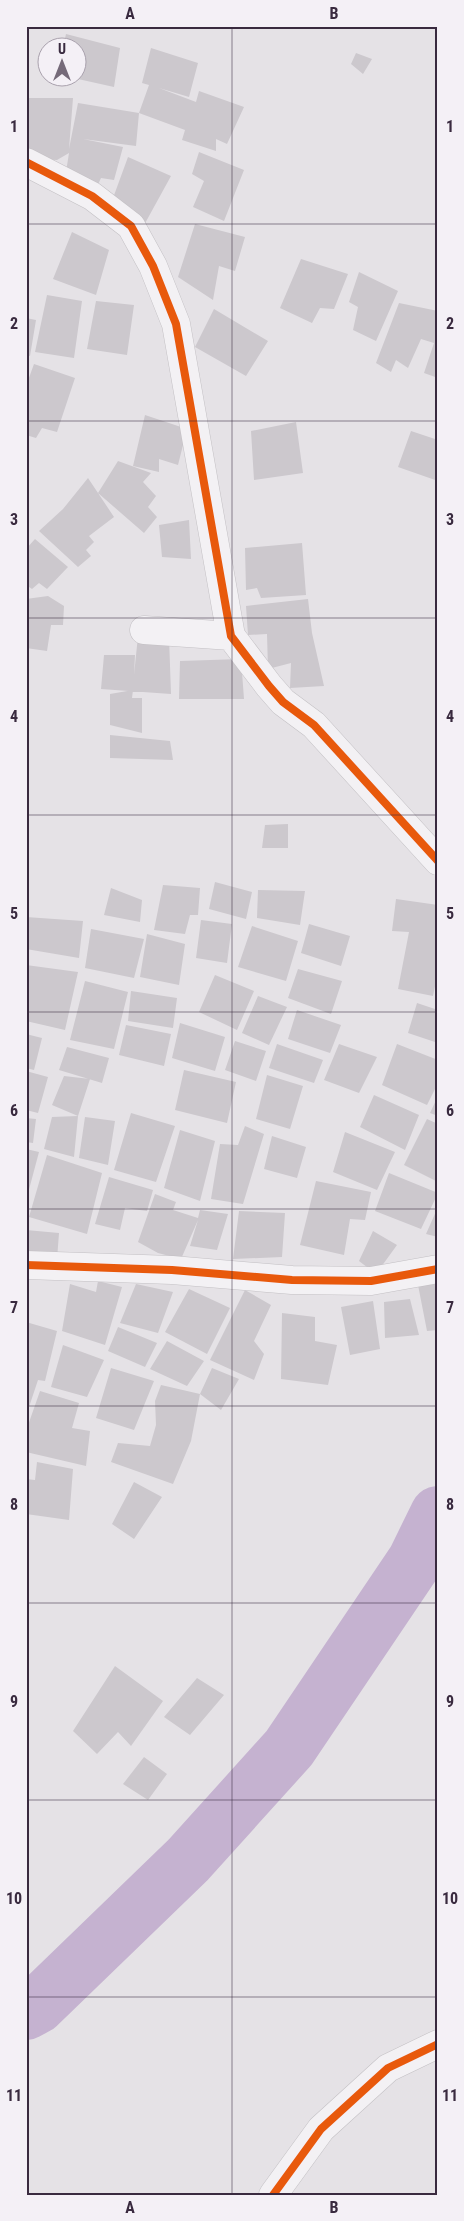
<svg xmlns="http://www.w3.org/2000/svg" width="464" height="2221" font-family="'Roboto Condensed',sans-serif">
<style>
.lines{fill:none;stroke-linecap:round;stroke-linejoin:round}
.river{stroke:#c5b2d0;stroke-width:56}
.building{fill:#ccc8cd}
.minor-casing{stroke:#c3c0c4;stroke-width:29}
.minor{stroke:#f3f1f4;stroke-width:28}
.cycleway-casing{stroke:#f4f0f6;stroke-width:11}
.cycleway{stroke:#e8590c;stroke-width:8}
.grid{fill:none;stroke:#392a3f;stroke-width:1;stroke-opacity:0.55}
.neatline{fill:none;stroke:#392a3f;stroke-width:2}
.grid-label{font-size:16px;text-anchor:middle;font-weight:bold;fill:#392a3f}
</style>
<rect width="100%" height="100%" fill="#e5e2e6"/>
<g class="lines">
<!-- river -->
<path class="river" d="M26 2012 37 2006 188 1860 289 1748 415 1561 438 1514"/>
</g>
<!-- building -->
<path class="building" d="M66 34 120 48 114 87 78 79V48H63Z
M151 48 198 63 189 97 159 88 196 102 199 91 244 107 227 144 216 139V151L182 140 185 130 139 113 149 85 142 83Z
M356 53 372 59 363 74 351 64Z
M26 98H73L69 149 78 103 139 113 136 146 83 139 123 147 114 180 101 178 96 189 80 183 82 175 66 172 69 153 57 160 31 159 30 149H26Z
M199 152 244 170 224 221 193 207 204 181 192 174Z
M128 157 171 176 143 227 109 209Z
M195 224 245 237 235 271 219 266 213 300 178 277Z
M72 232 109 250 96 295 53 279Z
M301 259 348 274 334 309 320 308 312 323 280 308Z
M359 272 398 291 376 341 353 330 358 307 349 302Z
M47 295 82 301 74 358 35 352Z
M96 301 134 305 127 355 87 349Z
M399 303 438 311V378L424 373 434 343 421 339 408 368 396 360 391 372 376 363Z
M214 309 268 341 246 376 195 347Z
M26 318 36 320 30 356 26 355Z
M34 364 75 378 57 432 42 428 36 438 26 435V386Z
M145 415 187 429 178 465 159 459V472L133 466Z
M296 422 303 473 254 480 251 431Z
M411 431 438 440V481L398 467Z
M118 461 151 473 143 482 156 496 148 507 157 517 144 533 98 493 114 517 89 536 94 542 86 550 91 556 78 567 39 531 63 509 88 478 98 493Z
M189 520 191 559 162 557 159 525Z
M35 539 68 567 47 589 39 583 32 589 26 585V549Z
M302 543 306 595 261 598 257 588 246 590 245 548Z
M48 596 64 606 63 625H51L47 651 26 648V599Z
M308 599 312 633 324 686 290 688 291 663 268 669 267 634 248 635 246 606Z
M138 636 169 637 171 694 101 689 104 655H135L134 675Z
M241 659 244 699H179L180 661Z
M133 690 132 698H142V733L110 725V694Z
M110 735 170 741 173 760 110 758Z
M288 824V848H262L265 825Z
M215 882 252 892 246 919 209 909Z
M163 885 200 888 198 915H190L185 934 154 930Z
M111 888 142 900 140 922 104 915Z
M258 890 305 891 300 925 257 918Z
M396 899 438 905 436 943 438 944V972L433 996 398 989 409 932 392 931Z
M26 917 83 921 79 958 26 949Z
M201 920 232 924 227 963 196 958Z
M309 924 350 936 341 966 301 953Z
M252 926 298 941 286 981 238 967Z
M91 929 144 939 134 978 85 968Z
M147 934 185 944 179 985 140 977Z
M26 965 78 972 65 1030 26 1021Z
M298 969 342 981 331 1014 288 998Z
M215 975 254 991 237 1030 199 1012Z
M85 981 128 992 114 1049 70 1040Z
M131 991 177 998 173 1028 128 1021Z
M258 996 287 1007 269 1045 242 1033Z
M417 1003 438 1010V1043L408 1033Z
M297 1010 341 1025 330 1053 288 1039Z
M180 1023 225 1037 215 1071 172 1058Z
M126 1025 171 1034 164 1066 119 1055Z
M26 1034 42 1038 34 1070 26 1068Z
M235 1041 266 1051 256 1081 225 1070Z
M277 1044 323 1060 314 1083 269 1068Z
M339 1044 377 1057 359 1093 324 1080Z
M397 1044 438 1060V1083L427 1105 382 1085Z
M67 1047 109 1058 102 1083 59 1070Z
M184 1070 236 1082 227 1123 175 1110Z
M26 1071 48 1077 38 1113 26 1110Z
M267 1075 303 1086 290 1129 256 1119Z
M64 1076 90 1079 78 1116 52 1105Z
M374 1095 419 1115 405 1150 360 1127Z
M438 1096V1116L430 1113Z
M131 1113 175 1126 156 1182 114 1170Z
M78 1116 74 1157 44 1149 52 1117Z
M85 1117 115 1121 108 1165 79 1158Z
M26 1118 36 1119 33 1143 26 1142Z
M427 1119 438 1124V1182L404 1165Z
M245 1126 264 1134 243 1204 211 1199 220 1144 238 1145Z
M180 1130 215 1141 200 1201 164 1188Z
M345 1132 395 1152 377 1190 333 1172Z
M272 1136 306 1147 297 1178 264 1169Z
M26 1149 39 1152 27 1197H26Z
M47 1155 102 1173 87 1234 29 1217Z
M389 1173 438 1193 421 1229 375 1211Z
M109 1177 153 1190 147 1211 125 1208 120 1230 95 1224Z
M316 1181 371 1192 365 1220 350 1219 344 1255 300 1245Z
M155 1194 176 1202 173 1210 198 1218 200 1210 228 1214 217 1250 190 1246 198 1220 181 1259 158 1253 138 1242Z
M438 1207V1237L426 1234Z
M239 1211 285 1213 282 1257 233 1259Z
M26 1230 59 1233 57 1259 26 1253Z
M373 1231 397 1245 376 1274 359 1261Z
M98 1281 122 1287 105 1345 62 1331 70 1284 96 1292Z
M136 1284 173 1292 158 1333 120 1323Z
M436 1284 438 1290V1330L427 1331 418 1285Z
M189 1289 230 1308 207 1354 165 1332Z
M245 1290 271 1305 254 1341 264 1354 254 1380 210 1360Z
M410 1299 419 1335 385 1338 384 1302Z
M373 1301 380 1349 350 1355 341 1307Z
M282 1313 315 1317V1341L337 1345 328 1385 281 1379Z
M26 1322 57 1331 45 1381 38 1380 29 1407 26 1406Z
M118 1327 157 1343 145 1367 108 1351Z
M167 1341 204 1361 187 1386 150 1369Z
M63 1345 104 1360 87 1397 51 1387Z
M111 1368 154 1381 134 1430 96 1418Z
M212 1368 239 1379 221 1410 200 1394Z
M161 1385 200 1394 191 1441 173 1484 111 1462 118 1443 150 1446 156 1425 155 1401Z
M40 1391 79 1403 72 1428 90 1431 86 1466 26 1452V1431Z
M37 1462 73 1469 69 1520 26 1514V1479L35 1480Z
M134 1482 162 1497 134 1539 112 1524Z
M115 1666 163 1701 131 1746 118 1732 97 1754 73 1731Z
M197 1678 224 1695 190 1735 164 1717Z
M144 1757 167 1774 148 1800 123 1784Z"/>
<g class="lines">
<defs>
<path id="minor" d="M26 162 92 196 131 226 153 266 176 324 231 636 269 686 283 702 314 725 438 861
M144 630 231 636
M26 1265 172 1270 292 1280 371 1281 438 1269
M273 2195 321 2129 388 2068 438 2044"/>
</defs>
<!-- minor casing -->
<use href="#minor" class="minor-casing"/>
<!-- minor -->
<use href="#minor" class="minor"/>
<defs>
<path id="cycleway" d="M26 162 92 196 131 226 153 266 176 324 231 636 269 686 283 702 314 725 438 861
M26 1265 172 1270 292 1280 371 1281 438 1269
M273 2195 321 2129 388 2068 438 2044"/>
</defs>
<!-- cycleway casing -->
<use href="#cycleway" class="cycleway-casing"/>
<!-- cycleway -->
<use href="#cycleway" class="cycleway"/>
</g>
<!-- grid -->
<path class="grid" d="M232 26V2195M26 224H438M26 421H438M26 618H438M26 815H438M26 1012H438M26 1209H438M26 1406H438M26 1603H438M26 1800H438M26 1997H438"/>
<!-- border -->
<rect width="464" height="2221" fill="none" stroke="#f4f0f6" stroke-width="55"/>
<!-- north arrow -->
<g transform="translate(62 62)"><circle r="24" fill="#f4f0f6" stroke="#a9a1ad"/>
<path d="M0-4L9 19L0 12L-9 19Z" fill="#756a79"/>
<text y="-8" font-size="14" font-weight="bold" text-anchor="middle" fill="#392a3f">U</text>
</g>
<rect x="28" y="28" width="408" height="2166" class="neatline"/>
<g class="grid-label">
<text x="130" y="19">A</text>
<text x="334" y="19">B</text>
<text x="14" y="132">1</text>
<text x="450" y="132">1</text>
<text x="14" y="329">2</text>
<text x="450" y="329">2</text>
<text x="14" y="525">3</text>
<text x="450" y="525">3</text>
<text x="14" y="722">4</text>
<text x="450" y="722">4</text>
<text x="14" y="919">5</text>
<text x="450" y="919">5</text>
<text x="14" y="1116">6</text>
<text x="450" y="1116">6</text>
<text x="14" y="1313">7</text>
<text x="450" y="1313">7</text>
<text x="14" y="1510">8</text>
<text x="450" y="1510">8</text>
<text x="14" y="1707">9</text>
<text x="450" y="1707">9</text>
<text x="14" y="1904">10</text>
<text x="450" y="1904">10</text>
<text x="14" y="2101">11</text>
<text x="450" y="2101">11</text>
<text x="130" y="2213">A</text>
<text x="334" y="2213">B</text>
</g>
</svg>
